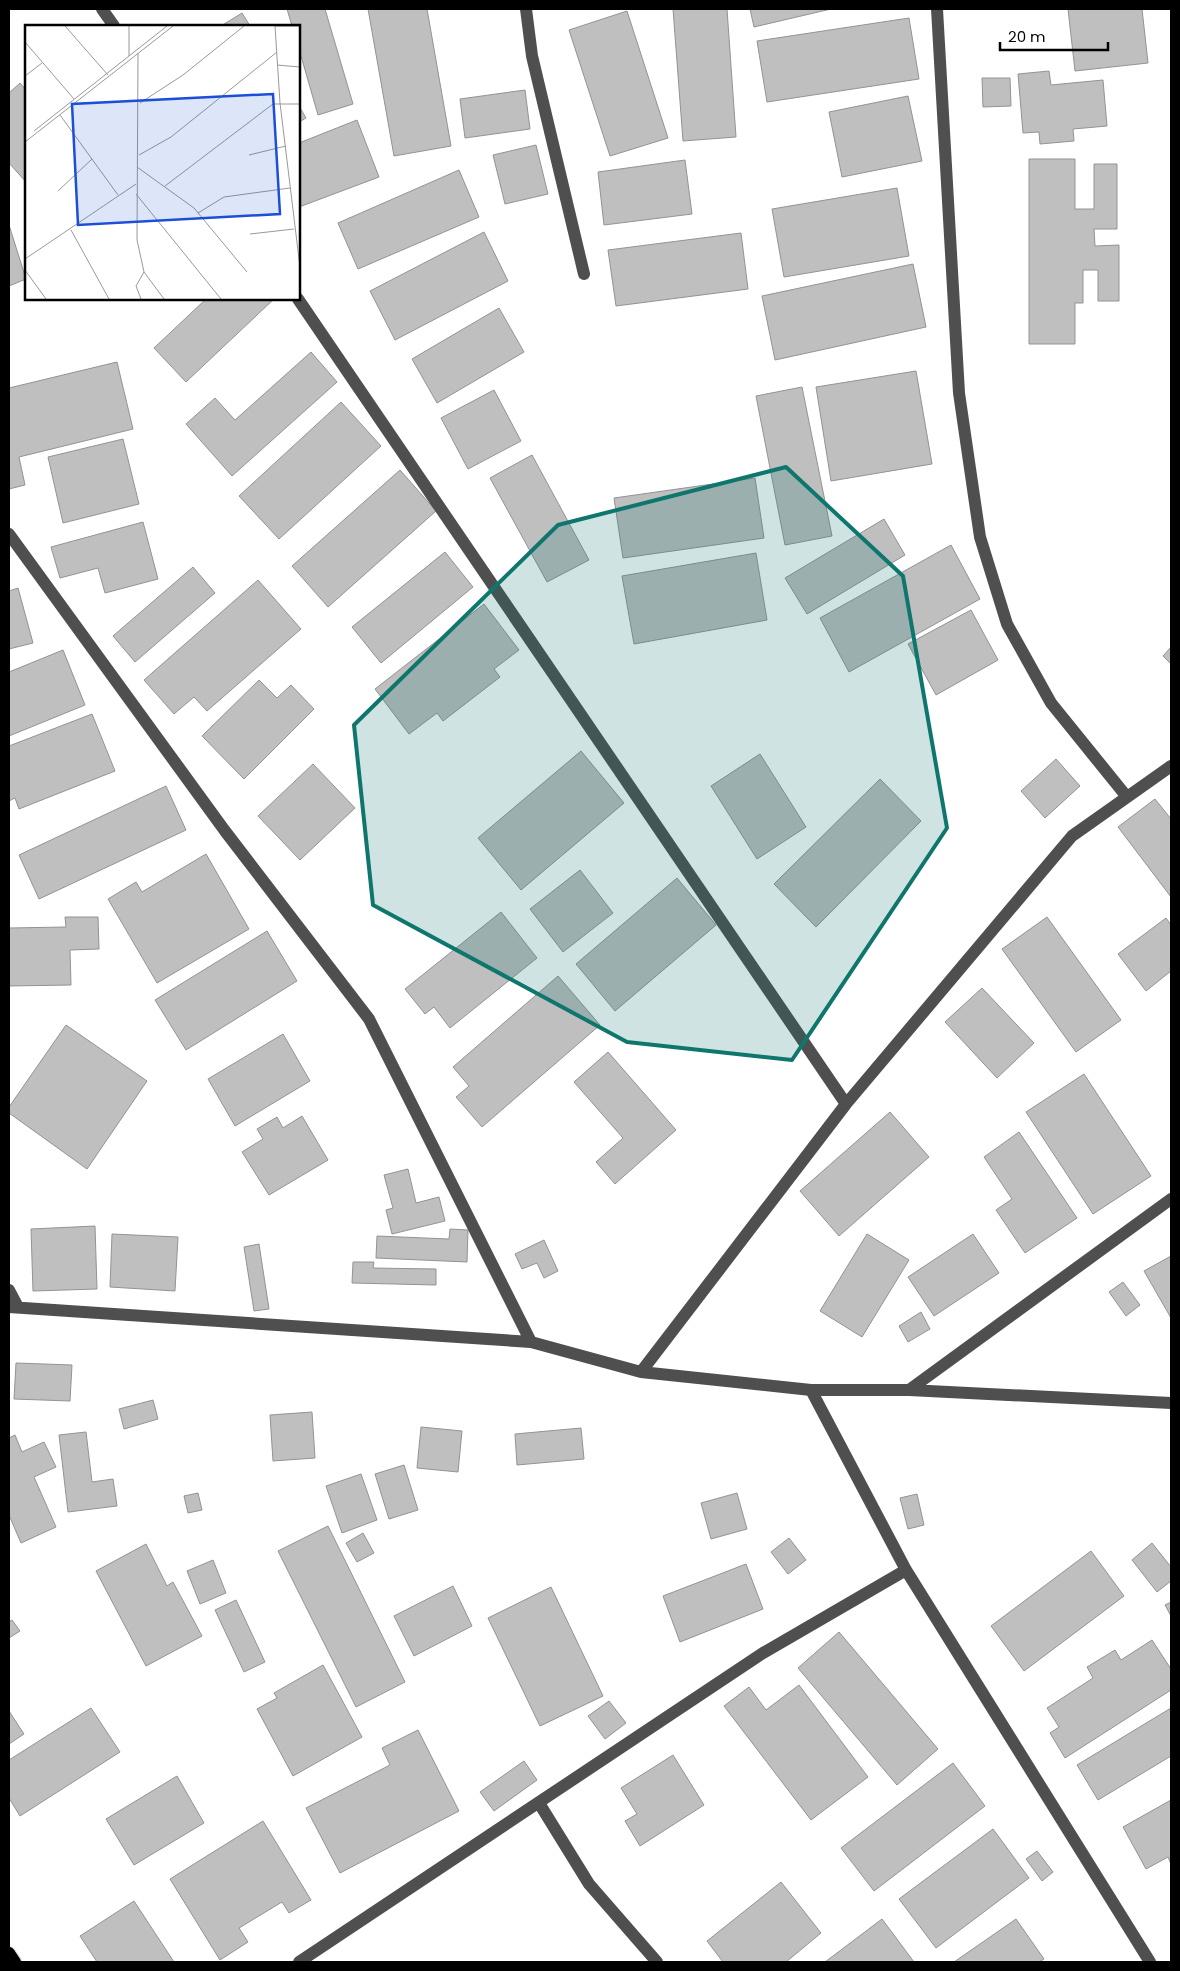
<svg xmlns="http://www.w3.org/2000/svg" width="1180" height="1971" font-family="Poppins,sans-serif">
<style>
.building{fill:#bfbfbf;stroke:#939393}
.lines{fill:none;stroke-linecap:round;stroke-linejoin:round}
.major-casing{stroke:#dbdbdb;stroke-width:14}
.minor{stroke:#4f4f4f;stroke-width:12}
.major{stroke:#000;stroke-width:12}
.marked{fill:#0f766e;fill-opacity:0.2;stroke:#0f766e;stroke-width:4;stroke-linejoin:round}
.inset-road{fill:none;stroke:#999;stroke-width:1}
.view{fill:#1d4ed8;fill-opacity:0.15;stroke:#1d4ed8;stroke-width:2.5}
.inset-edge{fill:none;stroke:#000;stroke-width:2.5}
</style>
<rect width="100%" height="100%" fill="#fff"/>
<!-- building -->
<path class="building" d="M287 9H325L353 104 318 115 299 49V26H292Z
M368 9H427L451 146 394 156Z
M673 9H727L736 137 683 141Z
M750 9H831L754 27Z
M1068 9H1142L1148 63 1075 71Z
M627 11 668 138 610 156 569 30Z
M242 13 250 26H221Z
M909 18 919 79 767 102 757 41Z
M1049 71 1051 85 1103 80 1107 126 1073 129 1074 141 1040 144 1039 132 1023 133 1018 74Z
M982 78H1010L1011 106 983 107Z
M20 83 26 90V182L9 163V93Z
M525 90 530 129 465 138 460 99Z
M908 96 922 161 842 177 829 112Z
M299 106 306 118 299 122Z
M357 120 379 177 299 207V143Z
M536 145 548 194 505 204 493 155Z
M1029 159H1075V209H1094V164H1117V229H1094L1095 246 1119 245V301H1098V270H1083V303H1075V344H1029Z
M685 160 692 214 604 225 598 172Z
M459 170 479 217 358 269 338 223Z
M897 188 909 256 784 277 772 209Z
M9 225 26 279 9 286Z
M484 232 508 281 395 340 370 291Z
M741 233 748 289 616 306 608 250Z
M913 264 926 327 775 360 762 296Z
M206 299H274L186 382 154 348Z
M499 308 524 352 437 403 412 359Z
M311 352 337 382 232 476 186 424 215 398 235 420Z
M117 362 133 429 19 457 25 485 9 489V388Z
M916 371 932 464 831 481 816 387Z
M802 387 832 536 785 545 756 396Z
M494 390 521 441 468 469 441 418Z
M341 402 381 446 279 539 239 496Z
M123 439 139 504 63 523 48 457Z
M532 455 589 560 547 582 490 478Z
M400 470 436 511 328 607 292 566Z
M755 478 764 538 623 558 614 498Z
M884 519 905 555 807 614 785 578Z
M143 522 158 579 105 593 98 568 60 578 51 547Z
M951 545 980 599 849 672 820 618Z
M445 552 473 587 381 663 352 627Z
M756 553 767 620 634 644 622 576Z
M193 567 215 593 135 662 113 636Z
M258 580 301 629 207 711 194 697 174 714 144 680Z
M18 588 33 643 9 649V591Z
M484 604 519 650 494 669 500 677 443 721 437 713 409 734 375 689Z
M971 610 998 660 936 695 908 644Z
M1171 647V664L1163 656Z
M63 650 85 705 9 736V672Z
M259 680 277 698 291 685 314 709 244 779 202 736Z
M92 714 115 771 19 809 15 798 9 801V746Z
M581 751 624 803 521 890 478 838Z
M760 754 806 827 757 859 711 786Z
M1056 759 1080 786 1045 818 1021 791Z
M313 764 355 808 300 860 258 816Z
M880 779 921 821 816 927 774 884Z
M166 786 186 830 39 899 19 855Z
M1155 799 1171 819V897L1118 827Z
M206 854 249 929 157 983 108 899 136 882 142 892Z
M580 870 613 913 563 952 530 909Z
M677 878 716 925 615 1011 576 964Z
M501 912 537 958 450 1028 434 1007 425 1014 405 989Z
M65 917H98L99 949 70 950 71 985 9 986V928L66 927Z
M1047 917 1121 1020 1076 1052 1002 949Z
M1166 918 1171 925V971L1146 991 1118 954Z
M267 931 297 981 186 1050 155 1000Z
M558 976 600 1025 482 1127 456 1097 469 1086 453 1067Z
M982 988 1034 1043 997 1078 945 1022Z
M66 1025 147 1081 87 1169 9 1113V1107Z
M283 1034 310 1081 235 1126 208 1079Z
M608 1052 676 1130 615 1184 596 1162 623 1138 574 1082Z
M1084 1074 1151 1176 1093 1214 1026 1112Z
M890 1112 929 1157 839 1236 800 1191Z
M302 1116 328 1160 269 1195 242 1152 263 1139 257 1129 277 1117 283 1128Z
M1019 1132 1077 1218 1025 1253 996 1210 1012 1199 984 1157Z
M408 1169 416 1203 439 1197 445 1221 392 1234 386 1210 393 1208 384 1175Z
M95 1226 97 1289 33 1291 31 1229Z
M450 1229 468 1230 467 1262 376 1258 377 1236 449 1239Z
M112 1234 178 1237 175 1291 110 1287Z
M867 1234 909 1260 862 1337 820 1311Z
M973 1234 999 1273 934 1316 908 1277Z
M544 1240 558 1271 544 1278 537 1263 522 1269 515 1254Z
M259 1244 269 1309 254 1311 244 1247Z
M1171 1256V1318L1144 1271Z
M353 1262H374L373 1268 436 1269V1285L352 1283Z
M1123 1282 1140 1305 1126 1316 1109 1292Z
M921 1312 930 1329 908 1342 899 1326Z
M16 1363 72 1365 70 1401 14 1399Z
M153 1400 158 1419 124 1429 119 1409Z
M312 1412 315 1458 273 1461 270 1415Z
M421 1427 462 1431 458 1472 417 1468Z
M581 1428 584 1459 517 1465 515 1434Z
M86 1432 92 1482 113 1479 117 1506 68 1512 59 1435Z
M15 1435 22 1452 44 1442 56 1467 34 1477 56 1527 21 1543 9 1515V1438Z
M404 1465 418 1510 389 1519 375 1474Z
M361 1474 377 1520 342 1533 326 1486Z
M198 1493 202 1510 188 1513 184 1496Z
M737 1493 747 1529 711 1539 701 1503Z
M917 1494 924 1525 908 1529 900 1498Z
M328 1526 405 1682 356 1707 278 1551Z
M363 1533 374 1553 357 1562 346 1543Z
M789 1538 806 1560 788 1574 771 1552Z
M1152 1543 1171 1567V1581L1157 1592 1132 1560Z
M146 1544 167 1586 173 1582 202 1636 146 1666 96 1571Z
M1091 1551 1124 1596 1024 1671 991 1626Z
M213 1560 226 1593 200 1604 187 1571Z
M746 1564 763 1609 680 1642 663 1596Z
M453 1586 472 1626 414 1656 394 1616Z
M551 1587 603 1696 540 1726 488 1618Z
M236 1600 265 1662 244 1672 215 1610Z
M1171 1602V1616L1165 1605Z
M12 1620 20 1631 9 1638V1622Z
M839 1632 938 1749 897 1785 798 1668Z
M1152 1640 1171 1669V1690L1065 1758 1050 1733 1059 1727 1047 1708 1093 1678 1087 1667 1115 1650 1121 1660Z
M323 1665 362 1737 293 1776 257 1709 277 1698 274 1693Z
M799 1685 868 1777 811 1820 724 1706 749 1687 766 1710Z
M609 1701 626 1723 605 1739 588 1716Z
M91 1708 120 1752 20 1816 9 1798V1760Z
M1171 1708V1756L1098 1800 1077 1765Z
M9 1711 24 1734 9 1744Z
M418 1730 459 1811 340 1873 306 1808 390 1765 382 1748Z
M673 1755 704 1805 640 1846 625 1821 637 1814 621 1788Z
M524 1761 537 1780 494 1811 480 1792Z
M953 1763 985 1806 874 1891 841 1848Z
M177 1776 204 1823 134 1865 106 1819Z
M1171 1800V1864L1168 1857 1146 1869 1123 1827Z
M263 1821 311 1900 289 1913 282 1902 239 1928 248 1942 220 1960 170 1879Z
M993 1829 1029 1878 936 1948 899 1899Z
M1037 1851 1053 1872 1042 1881 1026 1859Z
M781 1882 821 1933 786 1962H723L707 1941Z
M134 1901 174 1962H97L80 1936Z
M882 1919 914 1962H825Z
M1016 1919 1044 1959 1039 1962H954Z"/>
<g class="lines">
<defs>
<path id="major" d="M9 1953 15 1962"/>
</defs>
<!-- major casing -->
<use href="#major" class="major-casing"/>
<!-- minor -->
<path class="minor" d="M102 9 114 26
M526 9 532 56 584 274
M937 9 959 393 980 537 1007 624 1051 703 1127 797
M298 299 846 1104
M9 534 225 831 369 1019 531 1342
M9 1290 18 1307
M9 1307 531 1342 641 1372 811 1390H909L1171 1403
M641 1372 846 1104 1072 836 1171 766
M811 1390 906 1570 1150 1962
M909 1390 1171 1199
M539 1803 589 1884 657 1962
M299 1962 763 1653 906 1570"/>
<!-- major -->
<use href="#major" class="major"/>
</g>
<!-- marked area -->
<path class="marked" d="M786 467 903 576 947 828 792 1060 627 1042 373 905 354 725 558 525Z"/>
<!-- overview -->
<g transform="translate(25 25)">
<rect width="275" height="275" fill="#fff"/>
<path class="inset-road" d="M40 1 83 50M104 1V31M250 1 255 78 275 242M250 1H275M0 17 49 74M113 28 112 215 119 247 111 261 116 274M252 40 275 42M0 51 17 38M115 78 158 50 219 1M35 90 93 170M9 106 142 1M0 117 148 1M114 130 146 112 252 27M224 130 261 121M112 142 169 183 222 247M140 161 248 79H275M33 166 67 134M111 169 196 274M173 188 199 172 265 163M46 205 84 274M225 209 269 204M0 234 111 159M0 245 21 274M119 247 139 274"/>
<path class="view" d="M248 69 255 189 53 200 47 79Z"/>
<rect width="275" height="275" class="inset-edge"/>
</g>
<!-- border -->
<rect width="1180" height="1971" fill="none" stroke="#000000" stroke-width="20"/>
<!-- scale -->
<path d="M1000 42v8h108v-8" fill="none" stroke="#000000" stroke-width="2.5"/>
<text x="1008" y="42" font-size="15" fill="#000000" stroke="#ffffff" stroke-width="4" paint-order="stroke">20 m</text>
</svg>
